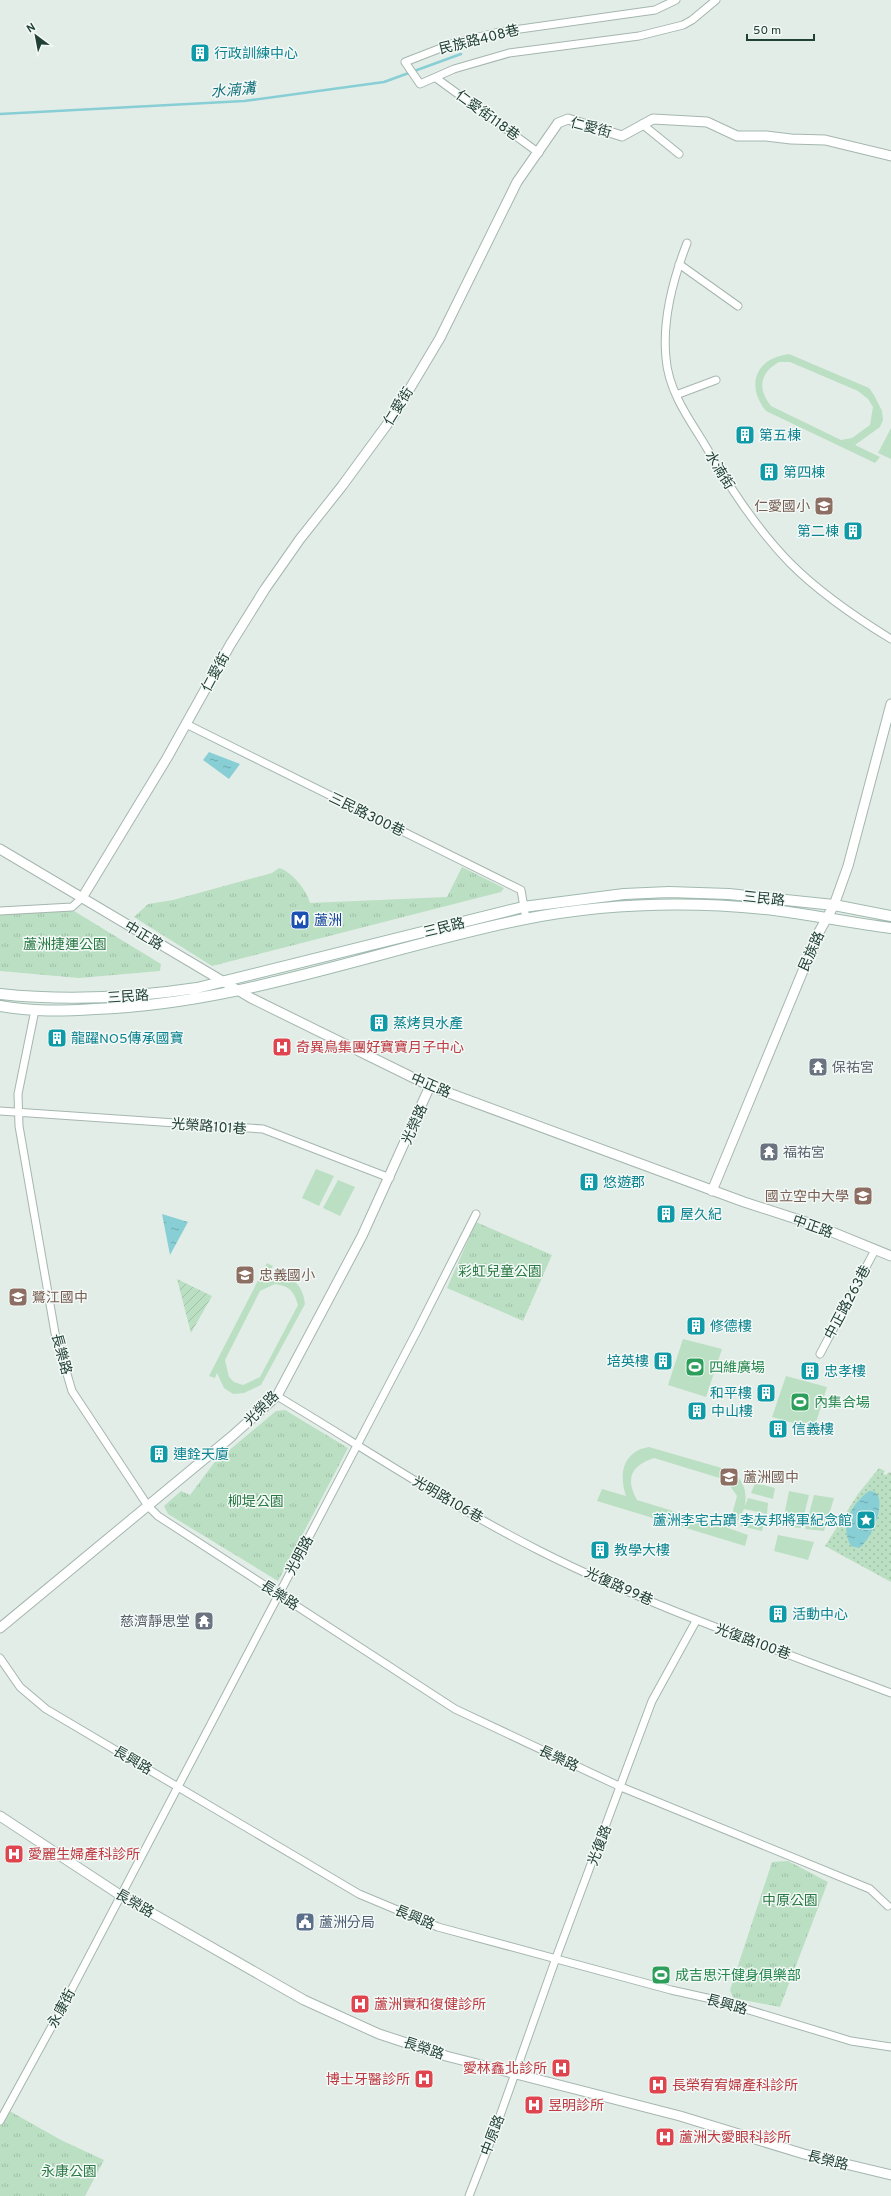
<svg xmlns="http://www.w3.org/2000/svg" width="891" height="2196" font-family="Overpass,'Noto Sans TC',sans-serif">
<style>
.grass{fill:url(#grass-dots)}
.park{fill:url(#park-tufts)}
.garden{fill:url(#garden-furrows)}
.pitch{fill:#bbdfc2;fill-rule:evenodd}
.water{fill:url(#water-ripples)}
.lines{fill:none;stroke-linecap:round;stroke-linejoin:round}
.stream{stroke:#88ced5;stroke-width:2.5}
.minor-casing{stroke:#a5b6af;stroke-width:9}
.tertiary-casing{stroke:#a5b6af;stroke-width:11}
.secondary-casing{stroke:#a0baaf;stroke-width:12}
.minor{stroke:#fff;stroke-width:7}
.tertiary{stroke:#fff;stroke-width:9}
.secondary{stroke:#fff;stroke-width:10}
.labels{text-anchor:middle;stroke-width:3;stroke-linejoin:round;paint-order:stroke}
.street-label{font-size:14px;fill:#214036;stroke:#f3f9f6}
.culture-label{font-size:14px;fill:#0d838f;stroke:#f3f9f6;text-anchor:start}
.education-label{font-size:14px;fill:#785e54;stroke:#f3f9f6;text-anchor:start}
.transit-label{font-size:14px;fill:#164399;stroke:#f3f9f6;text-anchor:start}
.park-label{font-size:14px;fill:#297943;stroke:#f3f9f6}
.health-label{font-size:14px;fill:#be3a42;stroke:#f3f9f6;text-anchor:start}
.worship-label{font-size:14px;fill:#5b616d;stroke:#f3f9f6;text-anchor:start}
.leisure-label{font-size:14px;fill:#27864d;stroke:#f3f9f6;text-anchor:start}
.service-label{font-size:14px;fill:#4e5e75;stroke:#f3f9f6;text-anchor:start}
.water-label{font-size:15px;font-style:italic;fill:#18747f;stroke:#f3f9f6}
</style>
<defs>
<pattern id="grass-dots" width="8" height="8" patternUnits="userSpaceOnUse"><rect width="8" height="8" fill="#bbdfc2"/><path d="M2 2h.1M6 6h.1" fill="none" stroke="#a0c0a7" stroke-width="1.8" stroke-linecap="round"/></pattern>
<pattern id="park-tufts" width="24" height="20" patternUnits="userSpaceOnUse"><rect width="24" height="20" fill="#bbdfc2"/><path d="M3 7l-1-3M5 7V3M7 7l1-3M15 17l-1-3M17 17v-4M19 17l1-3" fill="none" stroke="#a0c0a7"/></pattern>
<pattern id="garden-furrows" width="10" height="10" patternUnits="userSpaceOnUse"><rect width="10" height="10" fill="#bbdfc2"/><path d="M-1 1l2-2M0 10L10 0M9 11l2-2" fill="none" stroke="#a0c0a7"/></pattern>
<pattern id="water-ripples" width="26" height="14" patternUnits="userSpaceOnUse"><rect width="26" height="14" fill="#88ced5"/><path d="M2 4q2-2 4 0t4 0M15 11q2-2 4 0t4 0" fill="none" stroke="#6fa9ae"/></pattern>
</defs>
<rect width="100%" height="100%" fill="#e3ede8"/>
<!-- grass -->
<path class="grass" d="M879 1468 885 1471 883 1474 886 1475 889 1472 891 1473V1582L825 1546 858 1494Z"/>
<!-- park -->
<path class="park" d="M462 867 504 888 501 892 212 966 134 917 148 904 173 900 272 873 279 868C291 871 307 890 310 903L447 897Z
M74 911 161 964 160 971 79 978 0 971V913Z
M476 1222 552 1255 523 1321 447 1288Z
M285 1410 348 1448 278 1581 168 1514 164 1506 181 1491 190 1495 214 1463 276 1411Z
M788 1861 828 1882 780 2007 733 1998 730 1990 772 1862Z
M6 2109 61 2140 104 2160 85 2196H0V2120Z"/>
<!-- garden -->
<path class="garden" d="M177 1279 212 1296 191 1333Z"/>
<!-- pitch -->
<path class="pitch" d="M789 354 869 388 874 395 882 411 883 420 880 427 855 445 880 457 875 463 766 411C745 385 756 358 789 354ZM779 362H790L858 391 868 399 873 407 870 425 852 438 841 440 771 406C757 388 760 373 779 362Z
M891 428V459L878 453Z
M316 1169 334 1176 319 1206 302 1198Z
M338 1180 355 1187 340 1216 323 1208Z
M267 1263 273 1266 266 1279C287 1274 302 1279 305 1304L261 1385 244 1393 233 1394 224 1388 217 1373 215 1378 209 1376ZM275 1284C289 1286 294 1291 298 1305L260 1377 243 1385 234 1382 229 1377 225 1360 260 1291Z
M683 1339 722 1349 706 1397 668 1385Z
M786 1376 827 1387 814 1429 772 1417Z
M649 1447 732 1471C744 1482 747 1490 745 1506L748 1498 768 1503 767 1514 744 1509 739 1519 728 1528 748 1535 745 1546 597 1501 602 1489 626 1496C618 1473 624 1451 649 1447ZM654 1458 726 1480 737 1496 733 1511 718 1521 709 1522 637 1500C625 1478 631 1466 654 1458Z
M755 1483 775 1488 773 1499 751 1493Z
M789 1491 809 1495 801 1528 782 1526Z
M814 1495 834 1498 824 1531 805 1529Z
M744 1515 764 1521 762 1531 740 1526Z
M778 1535 814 1542 808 1560 774 1551Z"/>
<!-- water -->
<path class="water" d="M209 752 240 764 229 779 203 760Z
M162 1214 188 1222 170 1255Z
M869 1491C891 1490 874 1538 859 1548L851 1546C839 1526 852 1503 869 1491Z"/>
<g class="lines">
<!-- stream -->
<path class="stream" d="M0 114 244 101 384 82 461 54"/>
<defs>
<path id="minor" d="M676 0 655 10 499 32 454 43 405 62 420 84 454 69 509 53 639 36 683 25 692 20 716 0
M436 78 539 153
M642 124 679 154
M687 243C673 279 662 319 666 358 668 388 686 415 702 440 727 483 755 527 790 563 820 593 855 617 891 639
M679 264 738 306
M676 395 716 380
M186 724 521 890 526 919
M0 911 72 907 82 898
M35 1010 18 1094 19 1126 55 1333 72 1391 148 1506 158 1516 455 1709 621 1787 870 1889 888 1906
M0 1111 263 1129 390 1178
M820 1354 875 1250
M277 1396C364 1448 449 1505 540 1551 653 1608 773 1648 891 1693
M0 1658 20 1687 46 1709 359 1894 438 1927 671 1990 716 2000 851 2041 891 2047
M0 2121 64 2004 417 1331 476 1214
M469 2196 496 2127 556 1958 652 1701 696 1621"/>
<path id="tertiary" d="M0 849 251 998 430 1086 744 1202 815 1225 891 1256
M82 898 167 758 230 645 265 589 300 539 342 486 394 415 440 338 517 182 558 123 568 119 622 136 653 119 707 122 737 136H766L791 139 825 140 891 156
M712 1191 819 932 834 905 848 866 891 704
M0 1628 231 1437 277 1396 362 1236 430 1086
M0 1816 120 1895 304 2000 379 2034 446 2056 680 2116 804 2154 891 2175"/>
<path id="secondary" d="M0 994C66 1001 131 998 197 988L523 907 624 894 669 892 729 894 834 905 891 916
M0 1006C32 1012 63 1011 95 1009 242 1004 382 948 525 919 606 903 693 901 774 910 813 915 852 923 891 928"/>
</defs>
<!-- minor casing -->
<use href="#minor" class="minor-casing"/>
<!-- tertiary casing -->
<use href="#tertiary" class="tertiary-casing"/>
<!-- secondary casing -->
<use href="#secondary" class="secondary-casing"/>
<!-- minor -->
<use href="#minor" class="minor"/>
<!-- tertiary -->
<use href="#tertiary" class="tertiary"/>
<!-- secondary -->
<use href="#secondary" class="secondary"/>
</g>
<!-- icons -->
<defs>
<symbol id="building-square" viewBox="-11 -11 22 22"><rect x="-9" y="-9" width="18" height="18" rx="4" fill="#0f9aa8" stroke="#f3f9f6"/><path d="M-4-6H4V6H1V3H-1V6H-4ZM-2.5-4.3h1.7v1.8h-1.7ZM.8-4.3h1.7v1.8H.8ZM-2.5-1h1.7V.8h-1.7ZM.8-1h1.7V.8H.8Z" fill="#fff"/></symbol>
<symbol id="school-square" viewBox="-11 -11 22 22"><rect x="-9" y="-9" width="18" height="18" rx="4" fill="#8d6e63" stroke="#f3f9f6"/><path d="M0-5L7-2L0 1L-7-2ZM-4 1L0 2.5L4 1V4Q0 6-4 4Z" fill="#fff"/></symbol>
<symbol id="metro-square" viewBox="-11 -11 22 22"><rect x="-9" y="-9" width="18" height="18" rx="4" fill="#1a4fb4" stroke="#f3f9f6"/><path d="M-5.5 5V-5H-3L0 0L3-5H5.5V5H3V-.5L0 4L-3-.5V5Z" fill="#fff"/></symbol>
<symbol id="hospital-square" viewBox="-11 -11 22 22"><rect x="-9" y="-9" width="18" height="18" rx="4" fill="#e0444e" stroke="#f3f9f6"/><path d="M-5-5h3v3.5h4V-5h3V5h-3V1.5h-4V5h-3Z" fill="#fff"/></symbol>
<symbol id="temple-square" viewBox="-11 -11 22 22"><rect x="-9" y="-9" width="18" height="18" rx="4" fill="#6b7280" stroke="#f3f9f6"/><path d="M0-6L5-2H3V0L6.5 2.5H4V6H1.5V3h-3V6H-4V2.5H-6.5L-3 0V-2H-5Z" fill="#fff"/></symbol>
<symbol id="university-square" viewBox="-11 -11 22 22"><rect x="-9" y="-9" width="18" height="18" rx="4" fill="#8d6e63" stroke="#f3f9f6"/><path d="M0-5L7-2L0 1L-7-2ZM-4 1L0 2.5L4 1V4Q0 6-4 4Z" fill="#fff"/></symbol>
<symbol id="stadium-square" viewBox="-11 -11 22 22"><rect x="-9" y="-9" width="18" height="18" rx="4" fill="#2e9e5b" stroke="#f3f9f6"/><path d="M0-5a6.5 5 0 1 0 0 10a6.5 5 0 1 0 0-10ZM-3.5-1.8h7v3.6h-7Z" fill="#fff"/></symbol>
<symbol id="sight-square" viewBox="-11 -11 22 22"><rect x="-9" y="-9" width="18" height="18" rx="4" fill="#0f9aa8" stroke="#f3f9f6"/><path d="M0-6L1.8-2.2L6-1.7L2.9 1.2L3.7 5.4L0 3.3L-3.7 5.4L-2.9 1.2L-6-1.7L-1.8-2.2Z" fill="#fff"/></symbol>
<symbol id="civic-square" viewBox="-11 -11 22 22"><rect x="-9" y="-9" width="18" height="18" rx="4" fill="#5c6f8a" stroke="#f3f9f6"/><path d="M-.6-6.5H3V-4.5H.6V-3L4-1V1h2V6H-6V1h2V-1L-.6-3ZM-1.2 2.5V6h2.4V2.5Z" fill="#fff"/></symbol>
</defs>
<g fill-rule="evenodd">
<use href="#building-square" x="189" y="42" width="22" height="22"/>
<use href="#building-square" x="734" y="424" width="22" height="22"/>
<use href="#building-square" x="758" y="461" width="22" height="22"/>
<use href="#school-square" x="813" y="495" width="22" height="22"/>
<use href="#building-square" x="842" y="520" width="22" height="22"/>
<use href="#metro-square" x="289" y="909" width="22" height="22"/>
<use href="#building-square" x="368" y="1012" width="22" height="22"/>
<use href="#building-square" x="46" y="1027" width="22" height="22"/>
<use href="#hospital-square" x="271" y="1036" width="22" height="22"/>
<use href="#temple-square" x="807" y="1056" width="22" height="22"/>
<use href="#temple-square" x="758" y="1141" width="22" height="22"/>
<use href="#building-square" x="578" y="1171" width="22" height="22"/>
<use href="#university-square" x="852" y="1185" width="22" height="22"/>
<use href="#building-square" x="655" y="1203" width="22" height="22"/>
<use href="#school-square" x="234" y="1264" width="22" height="22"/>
<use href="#school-square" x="7" y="1286" width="22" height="22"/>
<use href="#building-square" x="685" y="1315" width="22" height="22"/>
<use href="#building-square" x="652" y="1350" width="22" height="22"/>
<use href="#stadium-square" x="684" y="1356" width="22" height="22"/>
<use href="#building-square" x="799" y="1360" width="22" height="22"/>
<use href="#building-square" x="755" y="1382" width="22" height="22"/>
<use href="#stadium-square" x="789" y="1391" width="22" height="22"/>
<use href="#building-square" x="686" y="1400" width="22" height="22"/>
<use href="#building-square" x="767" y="1418" width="22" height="22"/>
<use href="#building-square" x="148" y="1443" width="22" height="22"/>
<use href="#school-square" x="718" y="1466" width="22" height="22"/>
<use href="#sight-square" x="855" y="1509" width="22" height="22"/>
<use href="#building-square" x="589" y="1539" width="22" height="22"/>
<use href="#building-square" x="767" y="1603" width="22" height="22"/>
<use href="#temple-square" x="193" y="1610" width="22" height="22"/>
<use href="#hospital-square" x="3" y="1843" width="22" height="22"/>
<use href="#civic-square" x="294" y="1911" width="22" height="22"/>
<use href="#stadium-square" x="650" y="1964" width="22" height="22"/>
<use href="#hospital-square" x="349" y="1993" width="22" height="22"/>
<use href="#hospital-square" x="550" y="2057" width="22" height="22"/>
<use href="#hospital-square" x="413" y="2068" width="22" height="22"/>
<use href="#hospital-square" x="647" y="2074" width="22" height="22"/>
<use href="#hospital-square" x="523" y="2094" width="22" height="22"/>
<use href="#hospital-square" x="654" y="2126" width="22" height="22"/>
</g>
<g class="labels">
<!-- street labels -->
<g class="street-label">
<text transform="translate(479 39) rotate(-14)" y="5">民族路408巷</text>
<text transform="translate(488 115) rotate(36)" y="5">仁愛街118巷</text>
<text transform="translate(591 127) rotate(15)" y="5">仁愛街</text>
<text transform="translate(398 406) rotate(-58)" y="5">仁愛街</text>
<text transform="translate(720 470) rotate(58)" y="5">水湳街</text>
<text transform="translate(215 672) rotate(-61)" y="5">仁愛街</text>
<text transform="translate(367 814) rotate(26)" y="5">三民路300巷</text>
<text transform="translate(764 898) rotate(6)" y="5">三民路</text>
<text transform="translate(444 927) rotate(-14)" y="5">三民路</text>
<text transform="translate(144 935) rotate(31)" y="5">中正路</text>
<text transform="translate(811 951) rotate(-66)" y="5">民族路</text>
<text transform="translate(128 996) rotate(-4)" y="5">三民路</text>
<text transform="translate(431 1085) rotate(23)" y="5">中正路</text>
<text transform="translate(414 1124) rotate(-66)" y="5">光榮路</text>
<text transform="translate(209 1126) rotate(4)" y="5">光榮路101巷</text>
<text transform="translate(813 1226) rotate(20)" y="5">中正路</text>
<text transform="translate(847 1302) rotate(-62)" y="5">中正路263巷</text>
<text transform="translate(62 1354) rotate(75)" y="5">長樂路</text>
<text transform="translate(261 1408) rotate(-45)" y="5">光榮路</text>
<text transform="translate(448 1499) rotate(30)" y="5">光明路106巷</text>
<text transform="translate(299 1555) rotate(-62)" y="5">光明路</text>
<text transform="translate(619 1586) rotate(24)" y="5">光復路99巷</text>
<text transform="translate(280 1595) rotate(33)" y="5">長樂路</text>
<text transform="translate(753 1641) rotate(20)" y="5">光復路100巷</text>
<text transform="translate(559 1758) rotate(25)" y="5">長樂路</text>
<text transform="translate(133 1760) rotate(30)" y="5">長興路</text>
<text transform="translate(599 1845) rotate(-69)" y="5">光復路</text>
<text transform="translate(135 1903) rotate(30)" y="5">長榮路</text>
<text transform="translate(415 1917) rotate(22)" y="5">長興路</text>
<text transform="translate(727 2004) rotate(15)" y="5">長興路</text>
<text transform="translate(61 2008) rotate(-62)" y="5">永康街</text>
<text transform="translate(424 2048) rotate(18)" y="5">長榮路</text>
<text transform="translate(492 2135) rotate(-69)" y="5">中原路</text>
<text transform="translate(828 2160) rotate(14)" y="5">長榮路</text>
</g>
<!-- culture labels -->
<g class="culture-label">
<text x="214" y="58">行政訓練中心</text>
<text x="759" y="440">第五棟</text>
<text x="783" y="477">第四棟</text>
<text x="839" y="536" text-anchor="end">第二棟</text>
<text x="393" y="1028">蒸烤貝水產</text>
<text x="71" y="1043">龍躍NO5傳承國寶</text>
<text x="603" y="1187">悠遊郡</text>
<text x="680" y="1219">屋久紀</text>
<text x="710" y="1331">修德樓</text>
<text x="649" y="1366" text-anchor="end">培英樓</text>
<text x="824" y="1376">忠孝樓</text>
<text x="752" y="1398" text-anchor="end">和平樓</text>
<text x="711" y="1416">中山樓</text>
<text x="792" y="1434">信義樓</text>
<text x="173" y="1459">連銓天廈</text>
<text x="852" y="1525" text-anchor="end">蘆洲李宅古蹟 李友邦將軍紀念館</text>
<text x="614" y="1555">教學大樓</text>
<text x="792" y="1619">活動中心</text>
</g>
<!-- education labels -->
<g class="education-label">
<text x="810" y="511" text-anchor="end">仁愛國小</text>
<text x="849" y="1201" text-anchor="end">國立空中大學</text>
<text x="259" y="1280">忠義國小</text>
<text x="32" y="1302">鷺江國中</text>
<text x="743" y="1482">蘆洲國中</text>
</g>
<!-- transit labels -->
<g class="transit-label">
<text x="314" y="925">蘆洲</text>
</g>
<!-- park labels -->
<g class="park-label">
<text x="65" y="949">蘆洲捷運公園</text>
<text x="500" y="1276">彩虹兒童公園</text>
<text x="256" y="1506">柳堤公園</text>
<text x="790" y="1905">中原公園</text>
<text x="69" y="2176">永康公園</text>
</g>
<!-- health labels -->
<g class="health-label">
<text x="296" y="1052">奇異鳥集團好寶寶月子中心</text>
<text x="28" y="1859">愛麗生婦產科診所</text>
<text x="374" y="2009">蘆洲實和復健診所</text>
<text x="547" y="2073" text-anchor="end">愛林鑫北診所</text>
<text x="410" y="2084" text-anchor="end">博士牙醫診所</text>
<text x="672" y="2090">長榮宥宥婦產科診所</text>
<text x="548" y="2110">昱明診所</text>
<text x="679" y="2142">蘆洲大愛眼科診所</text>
</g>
<!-- worship labels -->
<g class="worship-label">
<text x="832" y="1072">保祐宮</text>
<text x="783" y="1157">福祐宮</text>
<text x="190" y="1626" text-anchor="end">慈濟靜思堂</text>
</g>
<!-- leisure labels -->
<g class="leisure-label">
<text x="709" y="1372">四維廣場</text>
<text x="814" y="1407">內集合場</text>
<text x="675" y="1980">成吉思汗健身俱樂部</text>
</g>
<!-- service labels -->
<g class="service-label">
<text x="319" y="1927">蘆洲分局</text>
</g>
<!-- water labels -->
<g class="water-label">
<text transform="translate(233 90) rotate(-5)" y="5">水湳溝</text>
</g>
</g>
<!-- north arrow -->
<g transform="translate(36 36) rotate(328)" stroke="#f3f9f6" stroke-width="3" paint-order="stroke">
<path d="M0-3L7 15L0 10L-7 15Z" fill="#214036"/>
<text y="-6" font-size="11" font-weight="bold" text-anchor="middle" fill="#214036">N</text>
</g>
<!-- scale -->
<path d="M747 34v6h67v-6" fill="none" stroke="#214036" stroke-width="2"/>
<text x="753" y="34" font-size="12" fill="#214036" stroke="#f3f9f6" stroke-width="3" paint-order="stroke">50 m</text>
</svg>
